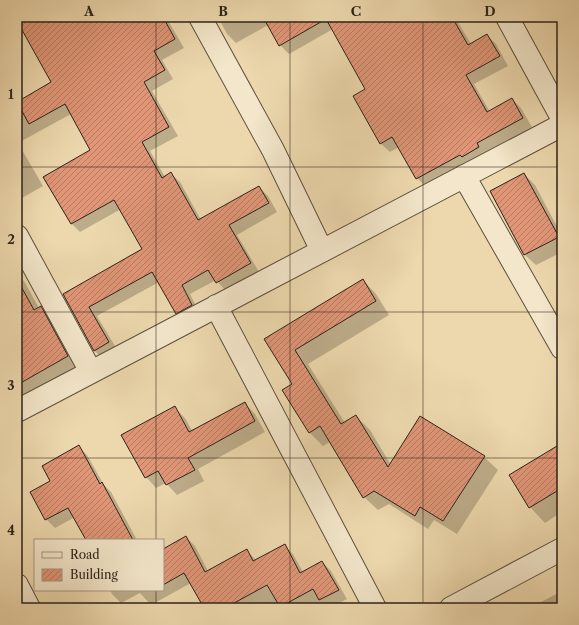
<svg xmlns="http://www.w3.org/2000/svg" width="579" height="625" font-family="'Libre Caslon Text',serif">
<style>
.shadow{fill:#0003}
.building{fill:url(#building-hatch);stroke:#2c2219}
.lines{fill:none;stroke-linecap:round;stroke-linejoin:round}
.minor-casing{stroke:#5c503e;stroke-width:24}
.tertiary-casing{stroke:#5c503e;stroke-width:24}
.minor{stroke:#f3e6ca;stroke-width:22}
.tertiary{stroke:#f3e6ca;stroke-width:22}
.grid{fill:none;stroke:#2c2219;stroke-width:1;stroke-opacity:0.55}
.neatline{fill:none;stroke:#2c2219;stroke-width:1.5}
.grid-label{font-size:13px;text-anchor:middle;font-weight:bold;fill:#2c2219}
</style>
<defs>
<pattern id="building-hatch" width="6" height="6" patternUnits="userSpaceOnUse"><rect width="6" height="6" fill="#e09677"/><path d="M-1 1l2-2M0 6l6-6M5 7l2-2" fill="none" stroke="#b67a61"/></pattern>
</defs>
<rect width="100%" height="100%" fill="#edd8ad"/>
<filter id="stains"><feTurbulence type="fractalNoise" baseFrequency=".005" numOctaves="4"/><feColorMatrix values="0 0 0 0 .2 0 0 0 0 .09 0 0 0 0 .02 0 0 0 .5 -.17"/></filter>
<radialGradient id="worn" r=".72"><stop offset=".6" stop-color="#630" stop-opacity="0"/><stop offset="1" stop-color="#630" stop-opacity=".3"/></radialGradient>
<!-- shadow -->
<path class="shadow" d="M17 17H166L184 48 162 60 173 79 152 91 178 136 150 151 165 177 171 174 180 182 201 220 259 187 268 196 277 212 237 235 259 272 226 291 216 280 190 294 200 314 186 322 177 313 159 282 97 316 118 351 103 359 94 350 64 294 143 249 121 209 80 232 71 223 92 151 71 114 18 143 43 186 22 198 17 193V103L53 83 20 25 17 26Z
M218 17H455L471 44 487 35 496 44 508 66 474 84 490 112 512 99 521 108 532 127 486 153 488 156 426 187 417 178 399 147 390 152 380 143 367 89 333 29 289 54 280 45 268 25 236 43 227 34Z
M524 174 535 185 562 236V252L536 265 525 255 491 191Z
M17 274 24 281 39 308 41 307 56 322 83 372 29 401 17 389Z
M363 280 376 294 389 315 308 364 345 423 356 416 370 430 391 465 484 457 498 470 457 534 434 520 428 529 389 504 378 510 364 497 330 442 323 446 309 432 293 384 266 339Z
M245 403 255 414 265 432 198 469 204 481 177 495 166 483 156 488 146 477 174 407 185 418 193 432Z
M562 444V512L545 523 530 507Z
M79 447 87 455 104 485 111 492 137 540H87L75 517 55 528 46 519 52 481Z
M186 537 195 546 208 571 247 551 256 560 284 545 293 554 303 572 322 562 331 571 347 599 330 608H205L191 583 151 605 140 593 121 603 112 594 110 590H163V550Z
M562 591V608H544L541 602Z"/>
<!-- building -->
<path class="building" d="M17 17H163L175 39 154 51 165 70 144 82 169 127 142 142 162 178 171 172 198 220 259 186 269 203 229 225 251 263 216 283 208 270 182 285 192 305 176 314 152 272 89 307 109 342 94 351 63 294 142 249 114 200 71 224 43 177 90 150 65 104 29 124 17 102 51 82 17 21Z
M263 17H452L468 45 487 34 500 56 466 75 487 112 512 98 523 118 477 143 479 147 462 157 460 155 416 179 392 137 380 144 353 96 365 89 326 19 279 46Z
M524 173 559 237 524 255 490 191Z
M17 279 34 310 41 306 68 356 17 385Z
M363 279 376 301 295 350 341 424 356 415 388 467 420 416 485 456 443 521 420 507 415 516 374 491 363 498 320 426 309 433 282 390 292 384 264 339Z
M245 402 255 421 188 458 195 470 166 485 158 471 145 478 121 435 175 406 189 432Z
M562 443V488L529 508 509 475Z
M79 445 100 484 102 482 133 540H86L68 508 45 520 30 492 50 481 42 466Z
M186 536 205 572 247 549 253 561 285 544 300 573 322 561 339 590 319 600 313 589 280 607 267 585 225 608H204L184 573 163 585V549Z"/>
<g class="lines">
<defs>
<path id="minor" d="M200 17 273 150 322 251
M507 17 562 118
M464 176 562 348
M17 236 91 372
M216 306 375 608
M17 411 562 125
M17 585 29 608"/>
<path id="tertiary" d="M451 608 562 549"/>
</defs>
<!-- minor casing -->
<use href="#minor" class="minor-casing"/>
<!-- tertiary casing -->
<use href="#tertiary" class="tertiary-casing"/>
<!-- minor -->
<use href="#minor" class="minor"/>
<!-- tertiary -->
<use href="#tertiary" class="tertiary"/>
</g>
<!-- grid -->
<path class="grid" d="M156 17V540M290 17V608M423 17V608M17 167H562M17 312H562M17 458H562M156 590V608"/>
<!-- margin -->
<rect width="579" height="625" fill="none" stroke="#edd8ad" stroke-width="44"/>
<!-- legend -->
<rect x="34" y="539" width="130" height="52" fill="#f3e6ca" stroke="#a39883"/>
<rect x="42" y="552" width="20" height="6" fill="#f3e6ca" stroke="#a39883"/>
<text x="70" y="559" font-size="12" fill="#2c2219">Road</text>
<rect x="42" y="569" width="20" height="12" fill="url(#building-hatch)" stroke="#a39883"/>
<text x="70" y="579" font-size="12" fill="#2c2219">Building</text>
<rect x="22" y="22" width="535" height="581" class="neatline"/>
<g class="grid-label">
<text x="89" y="16">A</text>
<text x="223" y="16">B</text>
<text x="356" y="16">C</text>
<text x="490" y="16">D</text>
<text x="11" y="99">1</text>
<text x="11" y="244">2</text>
<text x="11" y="390">3</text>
<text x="11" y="535">4</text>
</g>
<rect width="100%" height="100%" filter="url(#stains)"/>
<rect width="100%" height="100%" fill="url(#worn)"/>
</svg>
